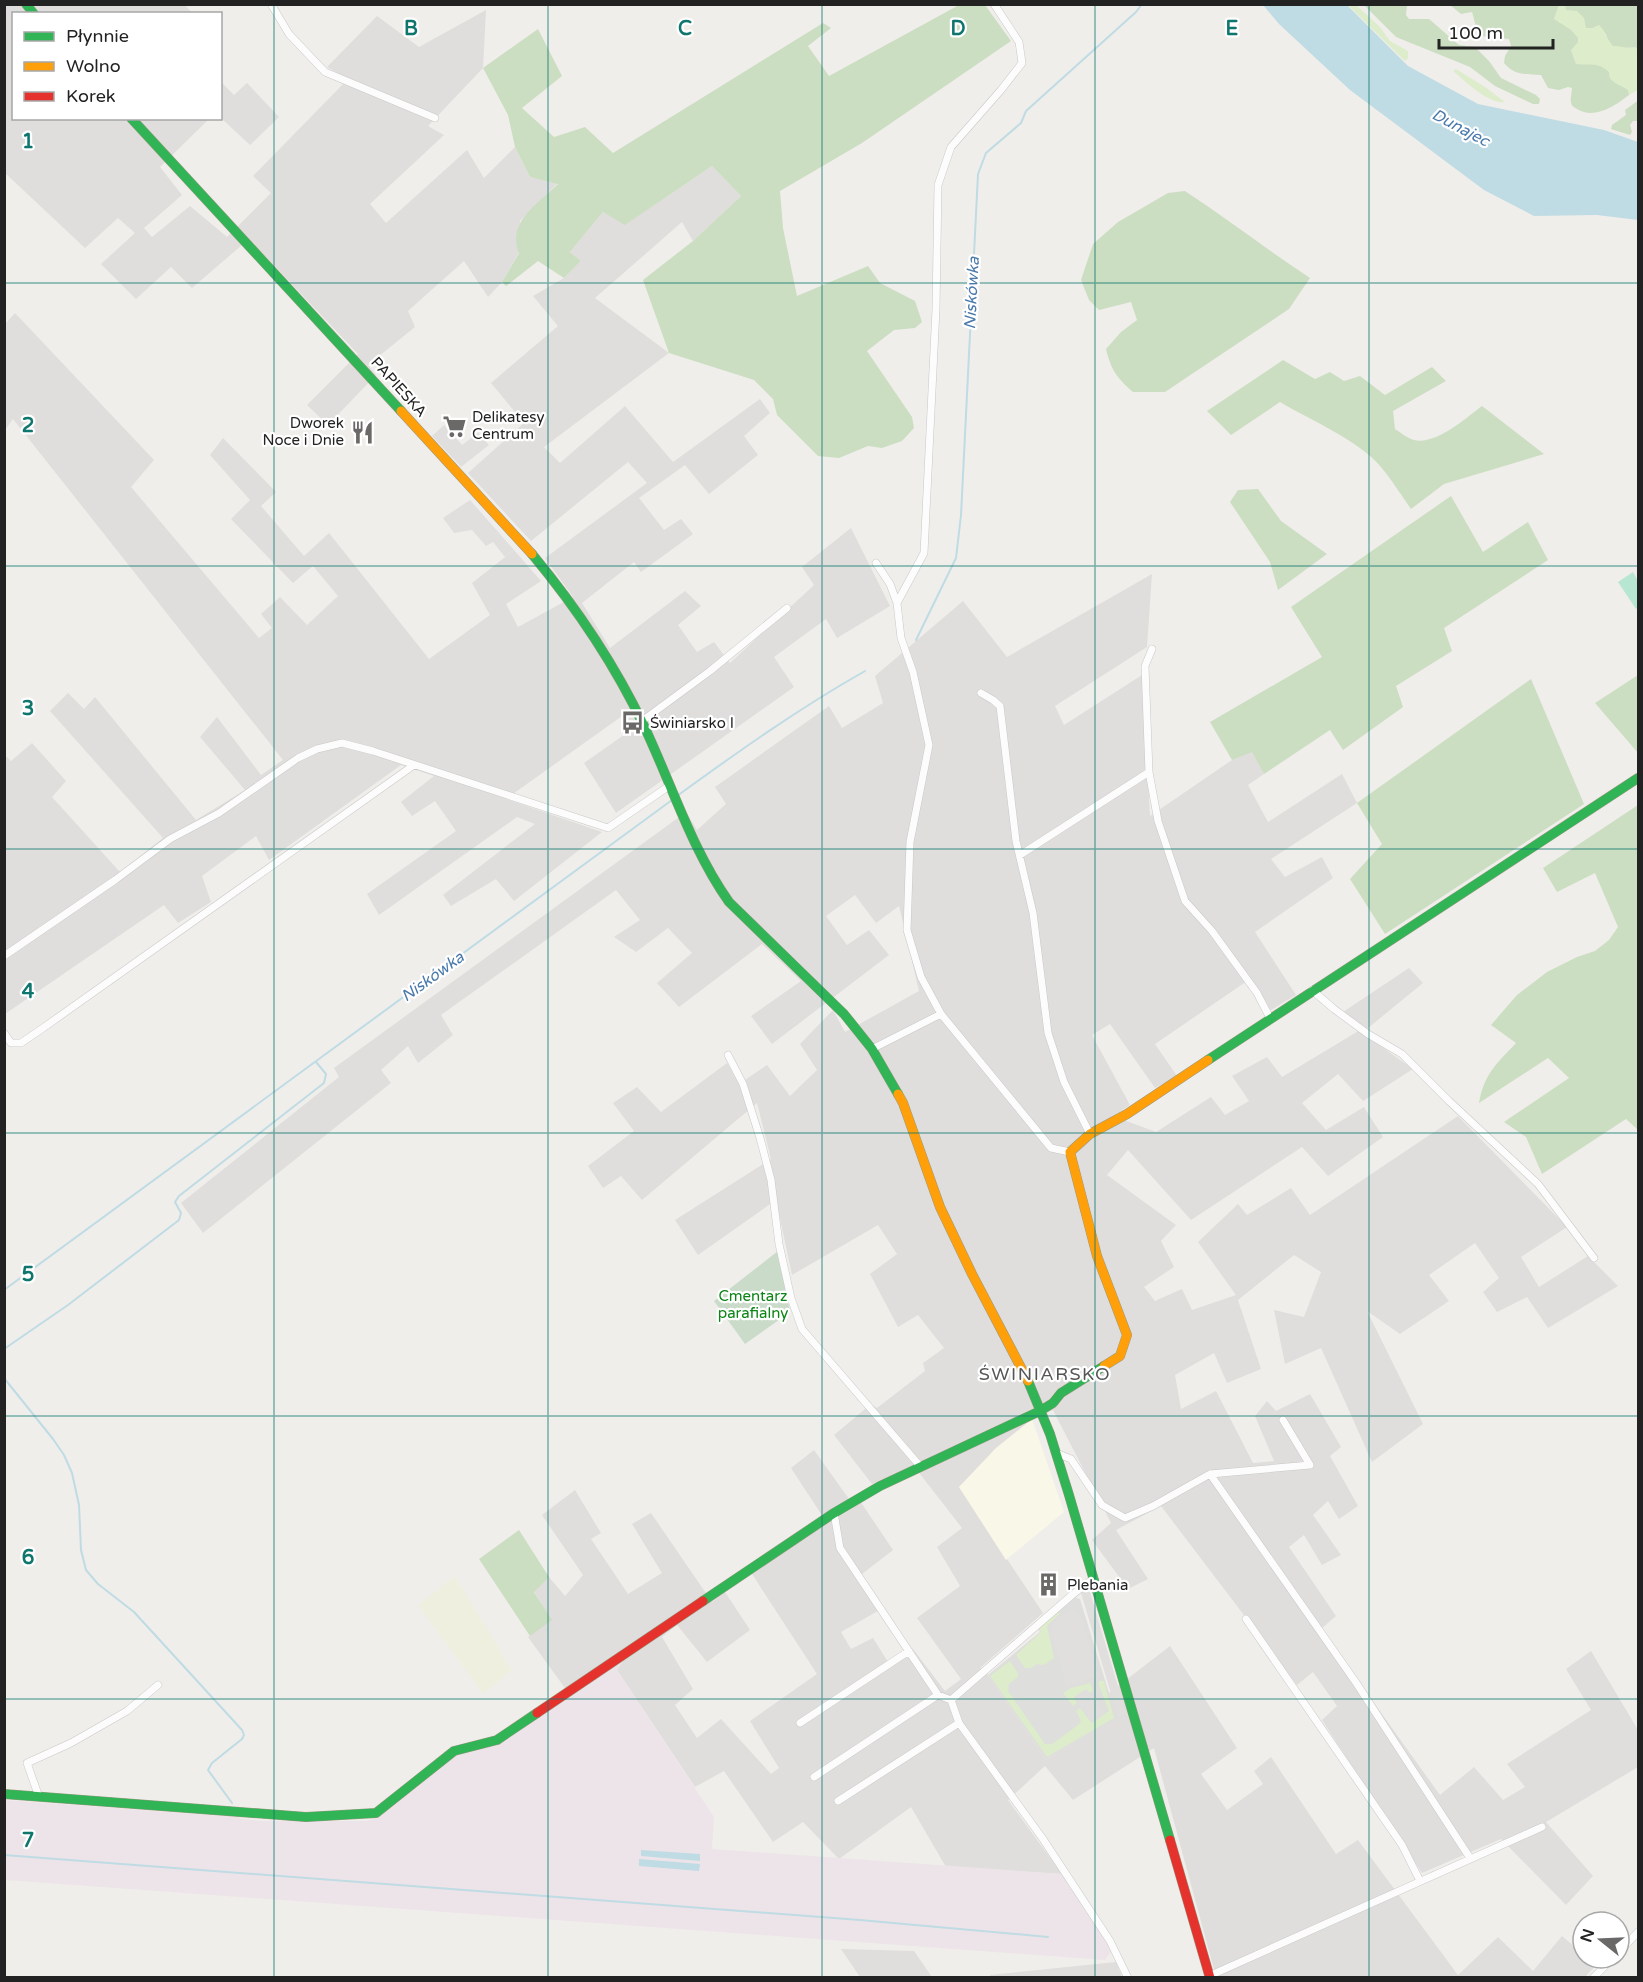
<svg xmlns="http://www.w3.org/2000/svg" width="1643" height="1982" font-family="'Varela Round',sans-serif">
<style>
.residential{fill:#dfdedc}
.industrial{fill:#ede4e9}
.education{fill:#f8f7e8}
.religious{fill:#dededc}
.farmland{fill:#efefdf}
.grass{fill:#ddeccb}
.forest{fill:#cbdec1}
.cemetery{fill:#cadbca}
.pitch{fill:#b7e6d2}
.parking{fill:#e0dfde}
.water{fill:#bfdbe3}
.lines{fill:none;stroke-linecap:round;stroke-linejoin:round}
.stream{stroke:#bfdbe3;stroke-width:2}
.street-casing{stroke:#c9c8c7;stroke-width:8}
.fast-casing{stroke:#999a82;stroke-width:10}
.slow-casing{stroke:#999a82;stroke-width:10}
.jam-casing{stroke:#999a82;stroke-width:10}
.street{stroke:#fdfcfc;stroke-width:7}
.fast{stroke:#30b455;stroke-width:9}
.slow{stroke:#ff9f0a;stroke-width:9}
.jam{stroke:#e5322d;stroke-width:9}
.grid{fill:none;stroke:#0f766e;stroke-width:1.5;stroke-opacity:0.55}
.labels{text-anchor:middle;stroke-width:4.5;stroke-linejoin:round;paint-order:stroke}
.street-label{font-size:15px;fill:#222;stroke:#fff}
.poi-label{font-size:15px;fill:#222;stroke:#fff;text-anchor:start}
.park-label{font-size:15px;fill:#0c8416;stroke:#fff}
.water-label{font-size:16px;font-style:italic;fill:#4a7aab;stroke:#fff}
.quarter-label{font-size:18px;letter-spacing:1.5px;fill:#555;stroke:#fff}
.grid-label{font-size:20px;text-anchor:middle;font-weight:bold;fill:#0f766e;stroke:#fff;stroke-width:4.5;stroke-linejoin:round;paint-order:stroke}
</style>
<rect width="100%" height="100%" fill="#f0eeeb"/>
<!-- residential -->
<path class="residential" d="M184 4 192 13 14 14V118L209 119 160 167 182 195 144 228 152 237 190 206 227 237 271 193 253 176 348 79 327 67 377 16 419 47 486 10 483 68 428 126 444 135 370 204 386 223 467 150 484 178 515 147 530 177 558 183 520 221 519 252 502 282 488 297 464 261 408 311 415 327 368 365 376 375 328 425 307 405 358 354 249 239 192 288 171 267 136 299 101 264 135 233 118 218 85 248 5 173 4 5Z
M220 81 234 95 247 83 279 117 250 145 221 118Z
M712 166 741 196 693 241 682 222 595 298 669 353 544 447 560 463 625 406 673 462 760 399 770 413 744 436 758 455 709 494 685 465 639 498 664 530 681 519 693 534 641 572 634 562 582 603 610 648 685 591 701 606 678 625 697 652 714 642 730 663 814 585 802 567 851 528 890 606 837 638 826 619 774 657 794 687 616 813 584 763 631 730 622 716 506 799 602 832 514 901 496 879 451 906 443 895 535 824 517 817 379 915 367 894 456 831 435 801 412 816 401 802 434 776 401 765 269 860 256 836 202 876 211 902 178 923 164 905 5 1014 4 754 11 761 32 743 66 781 52 797 120 872 163 838 50 711 68 693 84 709 95 697 196 820 245 790 200 737 217 717 261 775 283 760 13 419 5 430V324L15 313 154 460 131 487 259 638 272 628 261 614 280 597 307 625 338 596 313 566 293 583 231 519 250 500 210 455 223 438 276 492 261 506 304 556 329 533 429 659 490 615 472 583 514 550 541 581 506 604 518 627 573 597 545 558 647 483 628 462 531 541 468 473 524 423 491 383 558 326 533 296 564 278 581 261 570 252 603 212 626 224Z
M1152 574 1147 647 1055 706 1064 725 1142 675 1150 816 1232 760 1252 751 1264 774 1248 785 1268 822 1342 774 1357 803 1271 859 1285 877 1322 857 1333 878 1255 932 1296 995 1271 1010 1250 979 1155 1044 1177 1076 1155 1088 1110 1024 1092 1035 1130 1105 1113 1116 1156 1132 1211 1097 1225 1115 1249 1101 1232 1076 1267 1057 1282 1077 1365 1027 1343 1012 1409 968 1423 983 1362 1033 1413 1069 1363 1101 1338 1074 1302 1103 1326 1130 1364 1107 1383 1137 1328 1176 1302 1147 1191 1220 1128 1150 1107 1175 1176 1225 1161 1241 1174 1267 1144 1287 1155 1301 1182 1289 1192 1310 1236 1295 1198 1242 1238 1204 1247 1215 1291 1188 1310 1215 1458 1116 1567 1227 1521 1257 1539 1287 1588 1256 1618 1286 1548 1328 1527 1297 1497 1312 1483 1292 1499 1278 1475 1243 1429 1275 1449 1301 1400 1334 1367 1311 1423 1424 1372 1462 1321 1348 1285 1364 1274 1310 1304 1317 1321 1272 1294 1255 1238 1300 1261 1369 1227 1383 1214 1353 1175 1375 1181 1409 1216 1391 1253 1463 1274 1461 1255 1416 1267 1401 1276 1411 1310 1394 1341 1447 1330 1456 1358 1506 1339 1519 1328 1501 1313 1515 1341 1555 1322 1565 1304 1535 1289 1547 1336 1616 1321 1629 1440 1795 1474 1767 1503 1800 1525 1787 1507 1764 1591 1710 1566 1669 1591 1651 1638 1730V1767L1546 1822 1593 1876 1566 1905 1501 1839 1422 1873 1322 1720 1337 1706 1313 1672 1297 1685 1161 1506 1116 1530 1148 1579 1128 1589 1092 1540 1111 1523 1053 1410 1032 1419 959 1487 1043 1613 980 1668 988 1675 1046 1760 1116 1719 1109 1693 1170 1646 1237 1748 1201 1774 1227 1810 1263 1784 1254 1771 1271 1757 1336 1854 1358 1840 1458 1975 1498 1937 1533 1971 1562 1936 1583 1954V1958H1588L1596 1965 1584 1978H1230L1228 1976 1216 1977 1154 1748 1073 1800 1045 1766 1008 1800 1062 1874 946 1867 911 1807 839 1859 803 1822 773 1842 724 1771 695 1787 617 1670 622 1661 570 1695 528 1637 551 1620 534 1591 549 1577 565 1596 583 1575 542 1515 575 1490 601 1533 591 1539 628 1594 662 1573 632 1524 651 1513 712 1602 725 1592 750 1630 707 1662 677 1625 662 1637 693 1689 675 1705 697 1738 721 1719 771 1774 779 1768 750 1721 817 1674 752 1574 827 1523 791 1468 814 1450 849 1499 856 1495 893 1550 862 1574 883 1608 841 1632 851 1649 873 1638 888 1662 913 1649 945 1691 961 1679 917 1618 960 1586 937 1547 962 1528 913 1465 872 1484 834 1435 871 1404 877 1408 925 1371 923 1363 944 1348 918 1315 898 1327 870 1274 897 1254 878 1225 792 1275 776 1200 698 1255 675 1220 771 1159 757 1103 642 1200 621 1176 603 1188 588 1166 634 1131 613 1103 637 1087 661 1112 727 1063 739 1084 767 1065 790 1096 817 1070 800 1044 833 1010 845 1032 919 991 899 906 876 923 855 895 826 916 847 945 869 930 889 955 772 1044 751 1016 801 981 762 944 679 1007 657 983 692 953 668 928 636 952 614 937 640 920 616 890 441 1015 453 1035 418 1063 408 1046 381 1070 391 1083 203 1233 181 1203 339 1077 334 1068 686 812 697 830 726 804 715 787 829 706 842 728 883 703 875 676 963 601 1007 657Z
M841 1949 914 1951 932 1977H860Z
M1116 1962 1122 1977 991 1978 990 1975Z"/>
<!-- industrial -->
<path class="industrial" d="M624 1660 617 1670 714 1817 712 1849 1062 1874 1112 1950 1105 1960 5 1880 4 1800 238 1817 242 1819 263 1821H367L380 1816 452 1757 461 1752 495 1744Z"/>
<!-- education -->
<path class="education" d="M1032 1419 1064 1512 1006 1560 959 1487 996 1448Z"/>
<!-- religious -->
<path class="religious" d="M1073 1597 1080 1599 1117 1719 1046 1760 988 1675 1040 1632 1037 1627Z"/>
<!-- farmland -->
<path class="farmland" d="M455 1576 512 1670 483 1694 418 1605Z"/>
<!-- grass -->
<path class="grass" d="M1348 5H1356L1380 27 1390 41 1408 51V58L1405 61Z
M1559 5H1565L1567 10H1577L1593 28 1599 25 1604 29 1605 35C1615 42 1622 50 1635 47L1638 50V90L1629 95 1628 90 1611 81 1609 77 1576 64 1571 50 1573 45 1554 19Z
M1456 69 1485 87 1505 102C1488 104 1466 82 1453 71Z
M1057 1612 1060 1613 1047 1626 1054 1658 1044 1665 1037 1664 1031 1668H1025L1016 1655 1041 1632 1039 1628Z
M1010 1661 1018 1673V1677L1009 1684 1008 1691 1045 1744H1052L1078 1725 1081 1721 1076 1711 1080 1708 1092 1723 1109 1711 1098 1683 1100 1681H1104L1114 1718 1047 1757 990 1676Z
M1090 1683 1093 1690 1090 1693 1086 1689 1074 1697 1077 1703 1073 1706 1063 1693 1071 1688Z"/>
<!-- forest -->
<path class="forest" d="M959 5H985L1011 41 862 143 780 191 783 228 797 296 868 266 880 283 915 301 922 322 915 328 894 330 867 351 912 417 914 428 902 441 882 448 868 446 839 458 818 456 777 415 773 399 754 380 669 353 643 280 693 241 741 196 712 166 625 225 603 212 570 252 581 261 564 278 538 261 506 286 502 282 519 253C506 222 539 203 558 184L530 177 515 147 508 115 483 68 538 29 562 76 522 108 554 137 585 127 613 153 823 23 831 28 808 46 829 76Z
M1364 5H1407L1406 15 1409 19H1429L1459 45 1475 47 1489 61 1501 78 1536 95 1540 99 1539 104H1533L1495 86 1470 67 1396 37Z
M1450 5H1559L1554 19 1571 30 1578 38V42L1571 50 1576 64C1589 66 1597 61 1609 72 1608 83 1620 84 1628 90L1629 95C1615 106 1594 120 1577 109 1574 107 1571 106 1571 102 1570 98 1572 93 1572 88L1568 87 1559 90 1548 88 1541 75C1526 74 1515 76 1504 63L1505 56 1511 46 1509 39 1481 36C1475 29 1475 21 1472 12L1461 14Z
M1565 5H1638V50L1635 47C1627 49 1622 46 1613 46 1607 40 1606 31 1599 25L1593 28H1586L1584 18 1577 11 1566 10Z
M1636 102H1638V121H1633L1630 125 1632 132 1630 135 1611 129 1612 125 1626 115 1625 110Z
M1185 191C1228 219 1267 250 1310 278L1289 309 1165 392H1133C1117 378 1111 370 1106 349L1121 332 1137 320 1131 302 1099 310 1089 300 1081 280 1093 244 1118 222 1168 193Z
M1283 360 1315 379 1330 372 1344 381 1360 376 1385 395 1432 367 1446 381 1393 411 1395 429C1400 432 1406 437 1411 439 1433 448 1466 418 1482 406L1544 454 1444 484 1411 509C1401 495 1392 480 1381 467 1360 441 1310 420 1280 402L1231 435 1207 411Z
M1258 489 1281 521 1327 554 1278 590 1270 562 1230 502 1238 490Z
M1451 496 1483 552 1528 522 1548 560 1444 628 1452 651 1396 686 1403 707 1343 750 1330 730 1264 774 1252 752 1232 760 1210 722 1322 657 1291 607Z
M1638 675V753L1595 703Z
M1531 679 1584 804 1385 934 1350 879 1382 844 1357 803Z
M1638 805V1130L1626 1119 1542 1174 1526 1137 1504 1122 1569 1078 1548 1058 1479 1103C1484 1074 1497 1063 1516 1043L1491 1025 1517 995 1547 972 1577 957 1595 951 1609 940 1618 927 1595 873 1557 892 1543 868Z
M519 1530 549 1577 534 1592 552 1620 530 1636 479 1559Z"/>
<!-- cemetery -->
<path class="cemetery" d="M778 1251 790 1312 745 1344 714 1301Z"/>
<!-- pitch -->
<path class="pitch" d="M1633 572 1638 581V607L1636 609 1618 582Z"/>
<!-- parking -->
<path class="parking" d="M444 425 462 445 478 433 489 445 461 467 432 436Z
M470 500 514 550 505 557 493 542 486 546 472 530 454 533 443 518Z
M1088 1586 1126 1713 1118 1717 1081 1593Z
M1072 1608 1083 1621 1098 1677 1066 1686 1050 1625Z
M1087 1690 1105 1713 1092 1723 1075 1698Z"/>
<!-- water -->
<path class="water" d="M1263 5H1347L1408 66 1478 104 1604 130 1638 142V220L1597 215 1534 216 1484 190 1350 90 1279 24Z
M641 1850 700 1854V1861L641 1856Z
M639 1859 700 1864 699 1871 639 1866Z"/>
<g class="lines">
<!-- stream -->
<path class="stream" d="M916 640 956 558 961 515 978 174 986 153 1021 123 1026 111 1136 12 1142 4
M677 796C739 751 798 709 865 671
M4 1290 672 800
M4 1349 68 1305 179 1220 181 1213 175 1202 179 1196 324 1083 326 1074 316 1062
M4 1378 53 1439 64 1455 72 1473 79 1505 81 1550 86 1570 98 1584 134 1612 242 1730 244 1735 242 1739 212 1763 208 1770 232 1803
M4 1855 860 1920 1048 1937"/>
<defs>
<path id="street" d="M271 4 289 34 325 72 435 118
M994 4 1019 42 1022 63 1001 90 951 147 938 185 936 309 924 553 897 603 901 638 913 672 929 745 910 842 907 930 921 977 941 1014 1051 1148 1070 1152
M876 563 890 584 897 603
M981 693 993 700 1000 706 1016 841 1033 913 1048 1033 1064 1082 1090 1134
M642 721 710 671 787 608
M1149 772 1158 821 1185 901 1212 931 1257 993 1270 1018
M1020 855 1149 772 1145 666 1152 649
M4 956 115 880 170 839 219 813 298 758 317 749 342 743 373 751 608 828 669 786
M1312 990 1334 1009 1368 1034 1402 1054 1449 1101 1538 1184 1594 1258
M4 1033 11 1043H21L43 1028 414 765
M872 1049 941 1014
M728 1055 743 1084 760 1138 771 1180 779 1244 791 1298 802 1329 920 1466
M1056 1453 1071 1459 1102 1505 1125 1518 1153 1506 1210 1474 1310 1465 1283 1420
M1210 1474 1357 1684 1470 1858
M834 1513 840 1548 938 1695 951 1700 959 1723 1043 1839 1110 1941 1128 1978
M1246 1619 1402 1845 1420 1881
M951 1700 1072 1595 1094 1578
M800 1723 909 1651
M814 1777 938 1695
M39 1797 27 1763 71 1743 127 1711 158 1685
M838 1801 959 1723
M1619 1952 1638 1932
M1209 1976 1542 1827
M1593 1978 1613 1958"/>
<path id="fast" d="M26 4 34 14
M131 118 401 411
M532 554C576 607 614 663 644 726 672 785 691 848 729 902L844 1014 872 1049 898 1094
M1208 1060 1638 778
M1028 1381 1050 1434 1069 1495 1170 1840
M703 1601 834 1513 880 1486 1040 1411 1053 1403 1061 1393 1104 1366
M4 1794 306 1817 376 1813 454 1751 497 1740 537 1713"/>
<path id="slow" d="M401 411 532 554
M898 1094 903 1103 940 1207 972 1274 1028 1381
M1104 1366 1120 1356 1127 1335 1097 1256 1070 1152 1090 1134 1127 1114 1208 1060"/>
<path id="jam" d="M537 1713 703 1601
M1170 1840 1210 1978"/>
</defs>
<!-- street casing -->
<use href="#street" class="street-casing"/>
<!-- fast casing -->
<use href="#fast" class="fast-casing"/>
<!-- slow casing -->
<use href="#slow" class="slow-casing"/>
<!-- jam casing -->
<use href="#jam" class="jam-casing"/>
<!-- street -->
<use href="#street" class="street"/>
<!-- fast -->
<use href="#fast" class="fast"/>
<!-- slow -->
<use href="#slow" class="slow"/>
<!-- jam -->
<use href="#jam" class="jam"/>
</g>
<!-- grid -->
<path class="grid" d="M274 4V1978M548 4V1978M822 4V1978M1095 4V1978M1369 4V1978M4 283H1638M4 566H1638M4 849H1638M4 1133H1638M4 1416H1638M4 1699H1638"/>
<!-- icons -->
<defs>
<symbol id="supermarket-bare" viewBox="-9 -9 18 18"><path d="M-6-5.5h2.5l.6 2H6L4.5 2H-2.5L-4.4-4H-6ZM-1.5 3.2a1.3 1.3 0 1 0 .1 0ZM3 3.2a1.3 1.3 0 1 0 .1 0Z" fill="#6a6968" stroke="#fff" stroke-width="2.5" paint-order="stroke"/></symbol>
<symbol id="restaurant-bare" viewBox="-9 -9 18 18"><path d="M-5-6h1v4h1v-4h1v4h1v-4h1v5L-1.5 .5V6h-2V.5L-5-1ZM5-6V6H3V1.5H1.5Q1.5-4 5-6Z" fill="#6a6968" stroke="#fff" stroke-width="2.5" paint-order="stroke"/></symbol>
<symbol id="bus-bare" viewBox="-9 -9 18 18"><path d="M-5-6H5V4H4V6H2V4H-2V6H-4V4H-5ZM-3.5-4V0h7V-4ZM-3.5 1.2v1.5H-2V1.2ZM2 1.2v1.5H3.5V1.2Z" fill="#6a6968" stroke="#fff" stroke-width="2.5" paint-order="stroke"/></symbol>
<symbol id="building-bare" viewBox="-9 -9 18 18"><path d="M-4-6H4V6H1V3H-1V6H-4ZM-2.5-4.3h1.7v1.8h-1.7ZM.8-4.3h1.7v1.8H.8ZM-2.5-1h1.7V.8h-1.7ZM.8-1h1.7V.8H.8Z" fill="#6a6968" stroke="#fff" stroke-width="2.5" paint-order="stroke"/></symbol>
</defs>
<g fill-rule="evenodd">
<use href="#supermarket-bare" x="438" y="410" width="33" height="33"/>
<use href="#restaurant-bare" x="346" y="416" width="33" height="33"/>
<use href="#bus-bare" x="616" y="706" width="33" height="33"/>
<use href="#building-bare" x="1032" y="1568" width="33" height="33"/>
</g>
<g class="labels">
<!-- street labels -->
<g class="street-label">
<text transform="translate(399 387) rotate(48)" y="5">PAPIESKA</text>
</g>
<!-- poi labels -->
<g class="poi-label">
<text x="472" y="422">Delikatesy<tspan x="472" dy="17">Centrum</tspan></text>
<text x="344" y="428" text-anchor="end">Dworek<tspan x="344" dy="17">Noce i Dnie</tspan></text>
<text x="650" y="728">Świniarsko I</text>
<text x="1067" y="1590">Plebania</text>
</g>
<!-- park labels -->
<g class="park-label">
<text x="753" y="1301">Cmentarz<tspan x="753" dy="17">parafialny</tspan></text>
</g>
<!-- water labels -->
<g class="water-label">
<text transform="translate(1461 127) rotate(28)" y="6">Dunajec</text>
<text transform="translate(971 293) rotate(-87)" y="6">Niskówka</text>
<text transform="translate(432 976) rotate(-36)" y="6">Niskówka</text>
</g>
<!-- quarter labels -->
<g class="quarter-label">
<text x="1045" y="1380">ŚWINIARSKO</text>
</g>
</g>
<g class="grid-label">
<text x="411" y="35">B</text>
<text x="685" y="35">C</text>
<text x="958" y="35">D</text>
<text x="1232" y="35">E</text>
<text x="28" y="148">1</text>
<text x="28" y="432">2</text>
<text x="28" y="715">3</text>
<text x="28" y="998">4</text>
<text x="28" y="1281">5</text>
<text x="28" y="1564">6</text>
<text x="28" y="1847">7</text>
</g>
<!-- border -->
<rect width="1643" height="1982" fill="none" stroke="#222222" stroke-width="12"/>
<!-- legend -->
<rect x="12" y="12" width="210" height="108" fill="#ffffff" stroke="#a7a7a7" stroke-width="1.5"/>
<rect x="24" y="32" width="30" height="9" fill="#30b455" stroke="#a7a7a7" stroke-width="1.5"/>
<text x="66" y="42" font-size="18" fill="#222222">Płynnie</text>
<rect x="24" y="62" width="30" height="9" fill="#ff9f0a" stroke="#a7a7a7" stroke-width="1.5"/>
<text x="66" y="72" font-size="18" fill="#222222">Wolno</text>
<rect x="24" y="92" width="30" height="9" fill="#e5322d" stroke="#a7a7a7" stroke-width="1.5"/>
<text x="66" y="102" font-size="18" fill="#222222">Korek</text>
<!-- north arrow -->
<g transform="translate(1601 1940) rotate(288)"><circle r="28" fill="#ffffff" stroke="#a7a7a7" stroke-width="1.5"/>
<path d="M0-4.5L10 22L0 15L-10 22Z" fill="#6a6968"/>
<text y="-9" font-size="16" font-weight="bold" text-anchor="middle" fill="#222222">N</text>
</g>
<!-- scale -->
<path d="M1439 39v9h114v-9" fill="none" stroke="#222222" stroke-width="3"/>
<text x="1448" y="39" font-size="18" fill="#222222" stroke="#ffffff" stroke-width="4.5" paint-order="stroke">100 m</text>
</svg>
